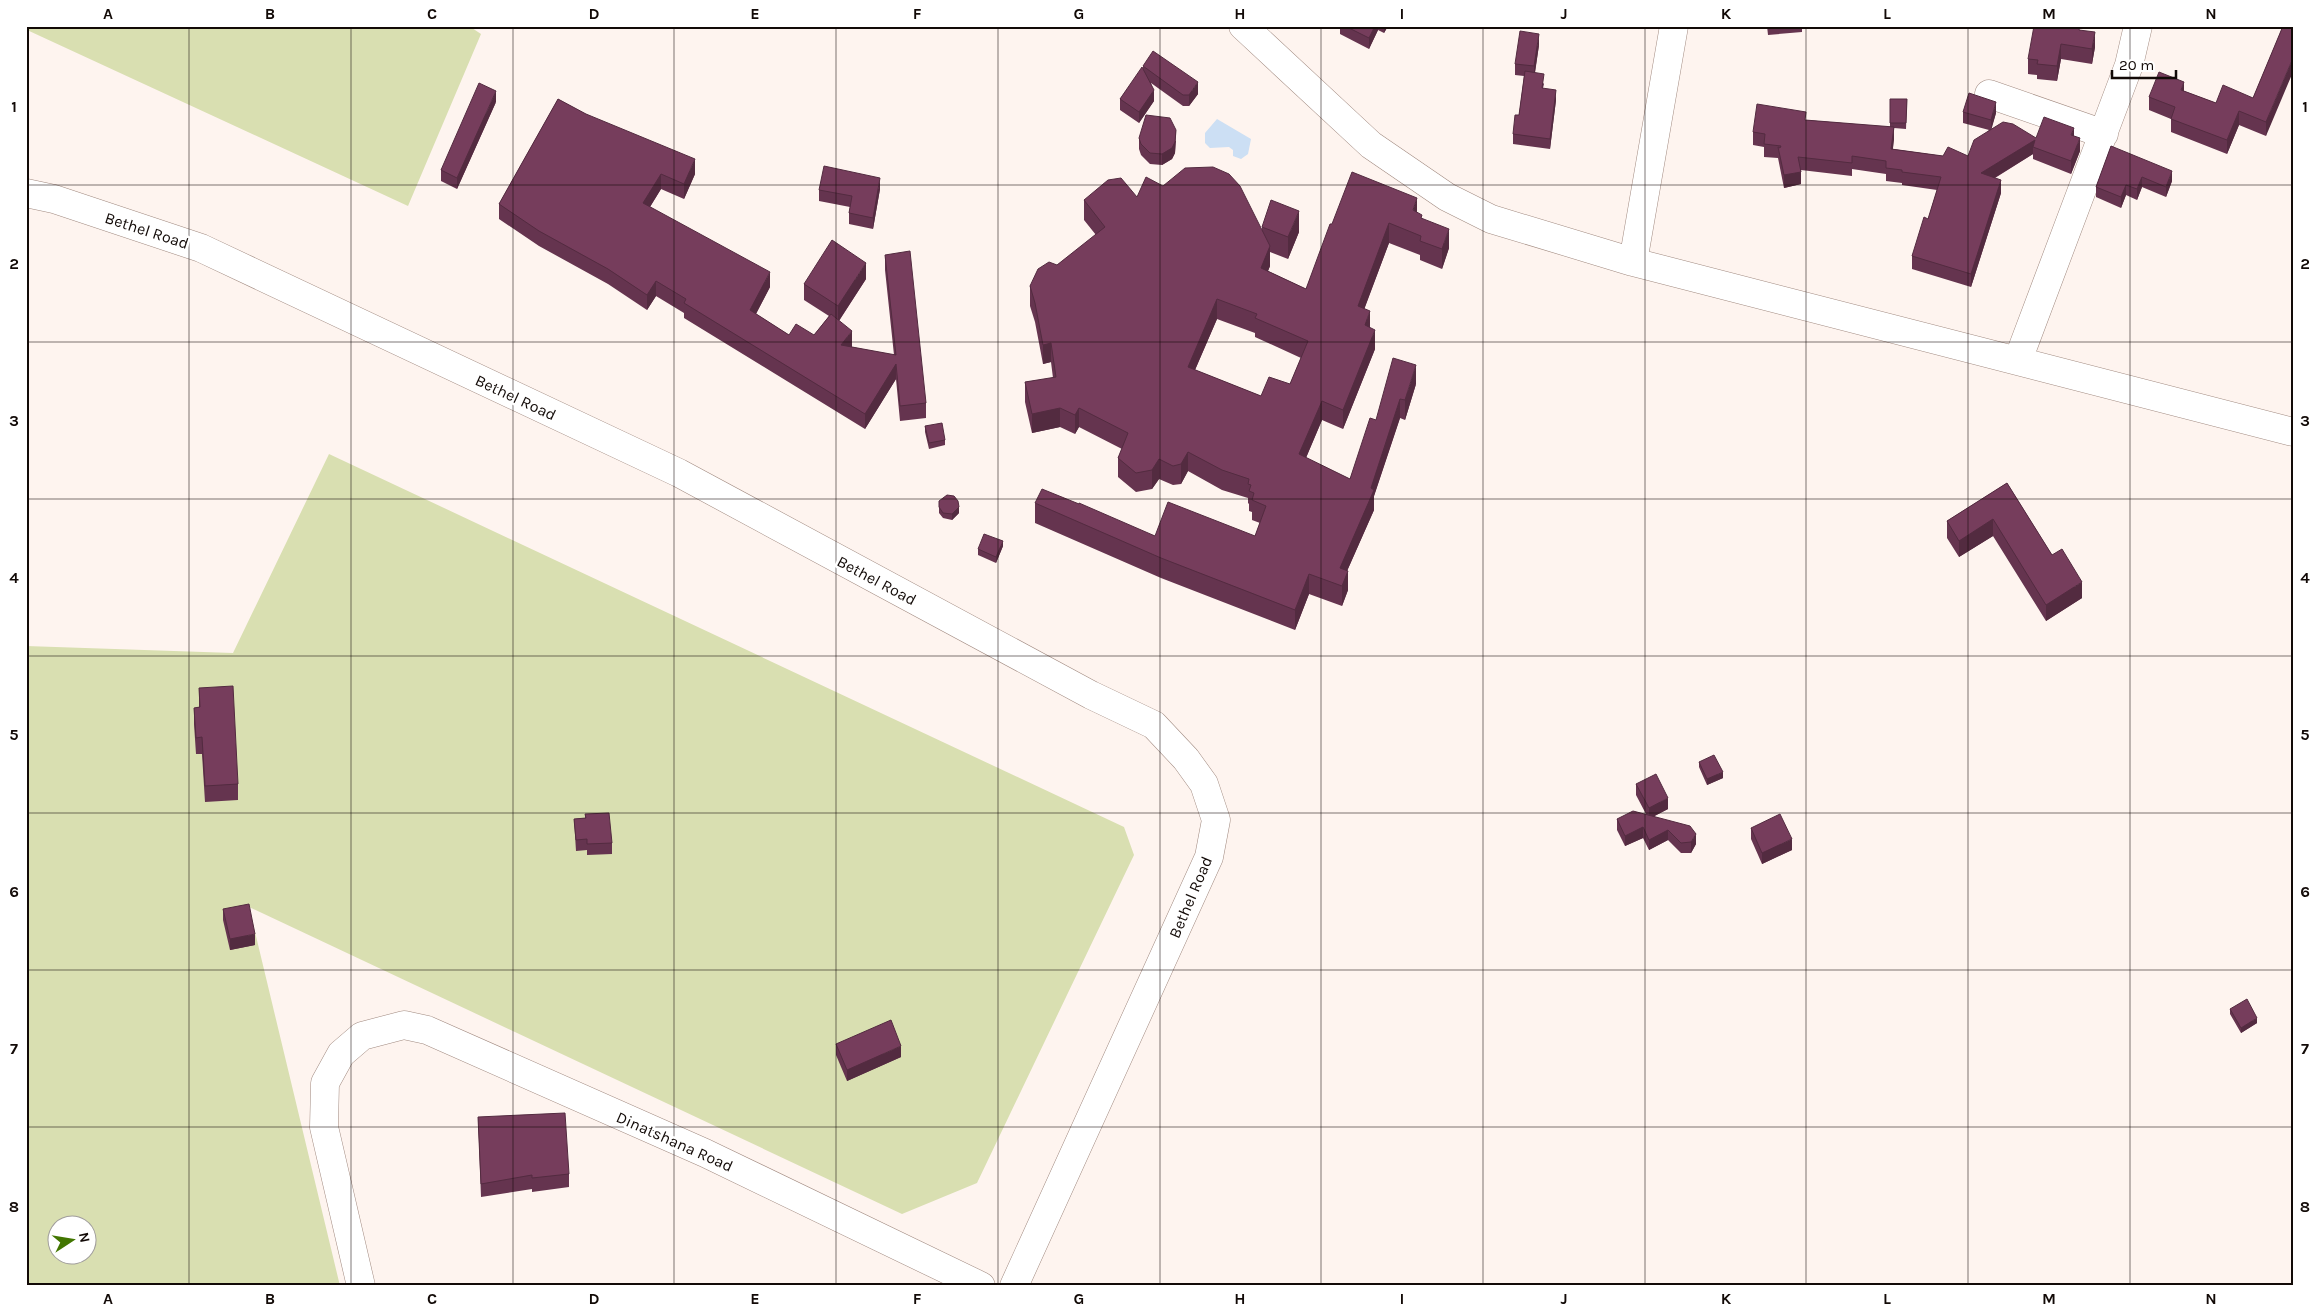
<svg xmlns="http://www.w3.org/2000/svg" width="2319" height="1312" font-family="Karla,sans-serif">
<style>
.green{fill:#d9dfb1;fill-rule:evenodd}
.water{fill:#ccdff4}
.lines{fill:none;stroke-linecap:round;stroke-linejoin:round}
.minor-casing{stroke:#a18a80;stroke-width:29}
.minor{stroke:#fff;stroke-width:28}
.wall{fill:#65344f;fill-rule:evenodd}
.shaded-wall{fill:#532b40}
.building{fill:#763d5c;stroke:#532b40;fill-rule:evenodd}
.grid{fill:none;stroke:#120a07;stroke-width:1;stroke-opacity:0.55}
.labels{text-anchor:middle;stroke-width:5;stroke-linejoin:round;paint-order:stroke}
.street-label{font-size:16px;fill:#120a07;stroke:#fff}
.neatline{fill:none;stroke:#120a07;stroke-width:2}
.grid-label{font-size:16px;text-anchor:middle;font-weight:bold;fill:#120a07}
</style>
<rect width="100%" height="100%" fill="#fef4ef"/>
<!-- green -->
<path class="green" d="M31 26H469L481 34 408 206 27 30Z
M329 454 1124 827 1134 855 977 1183 902 1214 249 907 340 1286H26V646L233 653ZM58 1224H88V1254H58Z"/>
<!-- water -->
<path class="water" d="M1217 119 1251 139 1248 154 1241 159 1233 156V150L1229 147 1210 148 1205 143V133Z"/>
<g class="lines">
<defs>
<path id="minor" d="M1243 26 1371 145 1447 197 1491 219 1633 262 2293 432
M1989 94 2104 134
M26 193 54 199 201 248 679 473 1091 695 1154 725 1186 759 1204 784 1216 820 1209 857 1014 1286
M1633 262 1674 26
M2018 360 2129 65 2138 26
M361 1286 324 1127 325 1083 341 1054 362 1036 404 1025 427 1030 705 1153 981 1286"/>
</defs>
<!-- minor casing -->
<use href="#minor" class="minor-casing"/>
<!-- minor -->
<use href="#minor" class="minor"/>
</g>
<!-- wall -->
<path class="wall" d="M1340 26H1388L1384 33 1378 30 1369 49 1340 34Z
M1767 26H1802V32L1768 35Z
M1939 26H1950V28Z
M1955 26H1975V29Z
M2283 26 2266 136 2239 125 2227 154 2171 132V119L2149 110V97L2184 91 2216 103 2253 98Z
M2080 30 2095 47 2092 64 2061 59 2057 81 2037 79V75L2028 74V59Z
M1539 45 1535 73 1544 84 1543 88 1556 100 1550 149 1513 144V134L1519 115 1524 76 1515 75V64Z
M1143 66 1198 94 1189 106H1183L1151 83 1154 101 1139 123 1120 110V99L1143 68Z
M558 99 695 174 684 199 661 189 650 207 770 287 756 314 789 335H814L829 316 804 300V284L866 279 839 321 852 347 894 355 885 270V255L926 403V418L900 421 896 379 865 429 684 318V313L656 296 647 310 608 284 539 246 499 219V204Z
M1890 99H1907L1906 129 1894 128 1893 149 1943 156H1968L1989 130 1963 123V112L1996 113 1991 129 2036 138 2074 136 2080 151 2071 174 2033 159V154L1995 178 2001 193 1971 287 1912 269V256L1928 219 1937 190 1902 185V183L1886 181V174L1852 169V176L1801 170V184L1784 188 1778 158 1764 157V147L1753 145V132L1806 120 1890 127Z
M496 102 457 189 441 181V170Z
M1139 138 1176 141 1175 153 1172 159 1162 165 1150 164 1141 155 1139 149Z
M2111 146 2172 181 2166 197 2142 187 2137 200 2126 195 2121 208 2096 197V187Z
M1163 186 1262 230V227L1299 232 1288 259 1270 252V266L1268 271 1306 289 1332 224 1417 213 1449 248 1442 269 1420 260V255L1389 243 1364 309 1370 328 1375 349 1343 429 1322 420 1306 458 1350 479 1376 420 1416 384 1405 420 1400 418 1374 496V510L1347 571 1348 590 1342 606 1309 594 1295 630 1161 578 1035 523V503L1155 536H1255L1260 523 1252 520V512L1249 511V504L1248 503V498L1222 490 1188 471 1181 484 1173 485 1159 479 1152 489 1136 492 1118 477V458L1122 449 1079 427 1075 434 1060 427 1032 433 1025 402V382L1053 378 1051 362 1043 364 1035 322 1030 306V286L1096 235 1084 220V200L1137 197ZM1217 319 1255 333V337L1301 358 1290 384 1261 396 1195 370Z
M880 189 873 229 849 224V213L850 207 819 201V190Z
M925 426 945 440V445L929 449 925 432Z
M2007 483 2052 555 2082 598 2046 621 1993 536 1959 557 1947 538V521Z
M939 501 959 513 952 520 943 518 939 513Z
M1003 546 996 563 978 555V549Z
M199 688 238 784V800L205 802 202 754H196L194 724V708L199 707Z
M1699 762 1723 778 1707 785 1699 767Z
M1636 784 1668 809 1654 816 1696 844 1691 853H1681L1668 840 1649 850 1643 838 1625 846 1617 830V819L1646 814 1636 795Z
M585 814 612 843V854L587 855V850L576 851 574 819 585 818Z
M1751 828 1792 850 1762 864 1751 839Z
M223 909 255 945 230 950 223 920Z
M2230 1009 2257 1023 2241 1033 2230 1014Z
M836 1044 901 1057 847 1081 836 1055Z
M478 1117 569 1174V1187L532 1192V1189L481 1197Z"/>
<!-- shaded-wall -->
<path class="shaded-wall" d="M1375 26H1378V30L1369 49V38Z
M1384 26H1388L1384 33Z
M2095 32V47L2092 64V49Z
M1539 34V45L1534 78V66Z
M2061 44V59L2057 81V66Z
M2293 58V72L2266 136V122Z
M1198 82V94L1189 106V95Z
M2184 82V96L2181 90Z
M1154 90V101L1139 123V112Z
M1556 90V100L1550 149V139Z
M496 91V102L457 189V178Z
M1996 102V113L1991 131V120Z
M2239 111V125L2227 154V140Z
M1894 127V140L1891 162V149Z
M2074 128V140L2071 135Z
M1176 130 1175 153 1172 159 1162 165V154Z
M2080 138V151L2071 174V161Z
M2035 140 2033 147V154L1981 186V173Z
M695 159V174L684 199V184Z
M2172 171V181L2166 197V187Z
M1801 172V184L1784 188V175Z
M661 174V189L643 218V203Z
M2142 177V187L2137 200V189Z
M880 178V189L873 229V218Z
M2001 180V193L1971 287V274Z
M2126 185V195L2121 208V197Z
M1417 198V217L1413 210Z
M1299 211V232L1288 259V237Z
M1389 223V243L1358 326V306Z
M1449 229V248L1442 269V249Z
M1270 246V266L1261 288V268Z
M866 263V279L838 322V306Z
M770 272V287L750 325V310Z
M656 281V296L647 310V295Z
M1217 299V319L1188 386V367Z
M1370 311V331L1365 325Z
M1375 330V349L1343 429V410Z
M852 331V347L841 360V345Z
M1051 343V362L1043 364V345Z
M896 364V379L865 429V414Z
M1416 365V384L1405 420V400Z
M1400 399V418L1374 496V510L1340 587V568L1371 488Z
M1322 401V420L1299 474V454Z
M1060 408V427L1032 433V414Z
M1079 408V427L1075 434V415Z
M1188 452V471L1181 484V464Z
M1159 459V479L1152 489V470Z
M959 507V513L952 520V514Z
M1993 519V536L1959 557V541Z
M1003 541V546L996 563V557Z
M1348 571V590L1342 606V586Z
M1309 574V594L1295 630V610Z
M2082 582V598L2046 621V605Z
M1723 772V778L1707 785V779Z
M1668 798V809L1649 819V808Z
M1643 827V838L1625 846V836Z
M1668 830V840L1649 850V840Z
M1696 834V844L1691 853V842Z
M1792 839V850L1762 864V853Z
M255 934V945L230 950V939Z
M2257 1018V1023L2241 1033V1028Z
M901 1046V1057L847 1081V1070Z"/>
<!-- building -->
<path class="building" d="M1345 26H1375L1369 38Z
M2034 26H2080L2079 30 2095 32 2092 49 2061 44 2057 66 2037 64 2038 60 2028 59Z
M2283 26H2293V58L2266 122 2239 111 2227 140 2171 119 2175 107 2149 97 2159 72 2184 82 2181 90 2216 103 2223 85 2253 98Z
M1520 31 1539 34 1534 66 1515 64Z
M1153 51 1198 82 1189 95H1183L1143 66Z
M1142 67 1154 90 1139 112 1120 99Z
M1525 71 1544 74 1542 88 1556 90 1550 139 1513 134 1515 115H1519Z
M479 83 496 91 457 178 441 170Z
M1969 93 1996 102 1991 120 1963 112Z
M558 99 586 114 695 159 684 184 661 174 643 203 770 272 750 310 789 335 796 324 814 335 831 314 852 331 841 345 896 355 885 255 910 251 926 403 900 406 896 364 865 414 684 303 686 299 656 281 647 295 608 269 539 231 499 204Z
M1890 99H1907L1906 123H1890Z
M1757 104 1806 112 1805 120 1894 127 1891 149 1943 156 1948 147 1968 156 1974 140 2003 122 2013 124 2036 138 2044 117 2074 128 2071 135 2080 138 2071 161 2033 147 2035 140 1981 173 2001 180 1971 274 1912 256 1924 217 1928 219 1941 177 1902 172V170L1886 168V161L1852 156V163L1798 157 1801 172 1784 175 1778 147 1780 148 1781 146 1764 144 1765 134 1753 132Z
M1146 115 1170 118 1176 130 1175 142 1172 148 1162 154 1150 153 1141 144 1139 138Z
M2111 146 2172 171 2166 187 2142 177 2137 189 2126 185 2121 197 2096 187Z
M824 166 880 178 873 218 849 213 852 196 819 190Z
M1213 167 1229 174 1240 186 1270 246 1261 268 1306 289 1330 224H1332L1352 172 1417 198 1413 210 1422 215 1421 218 1449 229 1442 249 1420 241 1421 236 1389 223 1358 306 1370 311 1365 325 1375 330 1343 410 1322 401 1299 454 1350 479 1370 418 1376 420 1393 358 1416 365 1405 400 1400 399 1371 488 1374 490 1340 568 1348 571 1342 586 1309 574 1295 610 1161 558 1035 503 1042 489 1079 504V503L1155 536 1168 502 1255 536 1266 506 1252 500 1254 493 1249 491 1251 485 1248 484 1249 479 1222 470 1188 452 1181 464 1173 466 1159 459 1152 470 1136 473 1118 458 1128 433 1079 408 1075 415 1060 408 1032 414 1025 382 1056 377 1051 343 1043 345 1035 303 1030 286 1038 269 1049 262 1057 265 1105 227 1084 200 1108 180 1121 178 1137 197 1146 177 1163 186 1185 168ZM1217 299 1257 314 1255 318 1308 341 1290 384 1269 377 1261 396 1188 367Z
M1271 200 1299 211 1288 237 1262 227Z
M832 240 866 263 838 306 804 284Z
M942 423 945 440 929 443 925 426Z
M2007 483 2052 555 2062 549 2082 582 2046 605 1993 519 1959 541 1947 521Z
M947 495 954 496 958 501 959 507 952 514 943 513 939 507V501Z
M984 534 1003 541 996 557 978 549Z
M233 686 238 784 205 786 202 737 196 738 194 708 200 707 199 688Z
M1714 755 1723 772 1707 779 1699 762Z
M1656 774 1668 798 1649 808 1636 784Z
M1633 811 1690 826 1696 834 1691 842 1681 843 1668 830 1649 840 1643 827 1625 836 1617 819Z
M609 813 612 843 587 844V839L576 840 574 819 586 818 585 814Z
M1780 814 1792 839 1762 853 1751 828Z
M249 904 255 934 230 939 223 909Z
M2247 999 2257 1018 2241 1028 2230 1009Z
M891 1020 901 1046 847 1070 836 1044Z
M565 1113 569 1174 532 1178V1175L481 1184 478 1117Z"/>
<!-- grid -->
<path class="grid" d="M189 26V1286M351 26V1286M513 26V1286M674 26V1286M836 26V1286M998 26V1286M1160 26V1286M1321 26V1286M1483 26V1286M1645 26V1286M1806 26V1286M1968 26V1286M2130 26V1286M26 185H2293M26 342H2293M26 499H2293M26 656H2293M26 813H2293M26 970H2293M26 1127H2293"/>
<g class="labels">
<!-- street labels -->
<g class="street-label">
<text transform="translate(147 230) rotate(18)" y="6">Bethel Road</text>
<text transform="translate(516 397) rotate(25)" y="6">Bethel Road</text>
<text transform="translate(877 580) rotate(28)" y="6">Bethel Road</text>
<text transform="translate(1190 897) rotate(-67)" y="6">Bethel Road</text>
<text transform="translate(675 1141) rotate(24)" y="6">Dinatshana Road</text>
</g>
</g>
<!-- border -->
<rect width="2319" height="1312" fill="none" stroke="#ffffff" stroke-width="55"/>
<!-- north arrow -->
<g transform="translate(72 1240) rotate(78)"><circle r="24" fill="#ffffff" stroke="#a09d9c"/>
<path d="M0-4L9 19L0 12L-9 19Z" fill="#427601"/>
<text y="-8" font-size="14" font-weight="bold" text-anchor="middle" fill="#120a07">N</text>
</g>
<!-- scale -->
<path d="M2112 70v8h64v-8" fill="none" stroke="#120a07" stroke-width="2.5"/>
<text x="2119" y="70" font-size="15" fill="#120a07" stroke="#ffffff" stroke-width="4" paint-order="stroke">20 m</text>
<rect x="28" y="28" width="2264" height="1256" class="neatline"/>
<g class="grid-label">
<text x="108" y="19">A</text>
<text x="270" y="19">B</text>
<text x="432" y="19">C</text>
<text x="594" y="19">D</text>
<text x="755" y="19">E</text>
<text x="917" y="19">F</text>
<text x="1079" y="19">G</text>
<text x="1240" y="19">H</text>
<text x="1402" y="19">I</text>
<text x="1564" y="19">J</text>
<text x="1726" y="19">K</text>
<text x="1887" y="19">L</text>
<text x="2049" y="19">M</text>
<text x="2211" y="19">N</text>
<text x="14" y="112">1</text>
<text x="2305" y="112">1</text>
<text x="14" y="269">2</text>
<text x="2305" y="269">2</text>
<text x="14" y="426">3</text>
<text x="2305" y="426">3</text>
<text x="14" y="583">4</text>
<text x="2305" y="583">4</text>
<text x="14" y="740">5</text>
<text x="2305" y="740">5</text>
<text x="14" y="897">6</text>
<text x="2305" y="897">6</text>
<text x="14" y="1054">7</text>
<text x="2305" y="1054">7</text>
<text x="14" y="1212">8</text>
<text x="2305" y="1212">8</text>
<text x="108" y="1304">A</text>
<text x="270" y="1304">B</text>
<text x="432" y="1304">C</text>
<text x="594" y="1304">D</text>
<text x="755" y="1304">E</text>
<text x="917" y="1304">F</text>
<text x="1079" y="1304">G</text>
<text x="1240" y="1304">H</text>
<text x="1402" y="1304">I</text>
<text x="1564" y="1304">J</text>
<text x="1726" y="1304">K</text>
<text x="1887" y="1304">L</text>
<text x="2049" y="1304">M</text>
<text x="2211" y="1304">N</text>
</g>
</svg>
